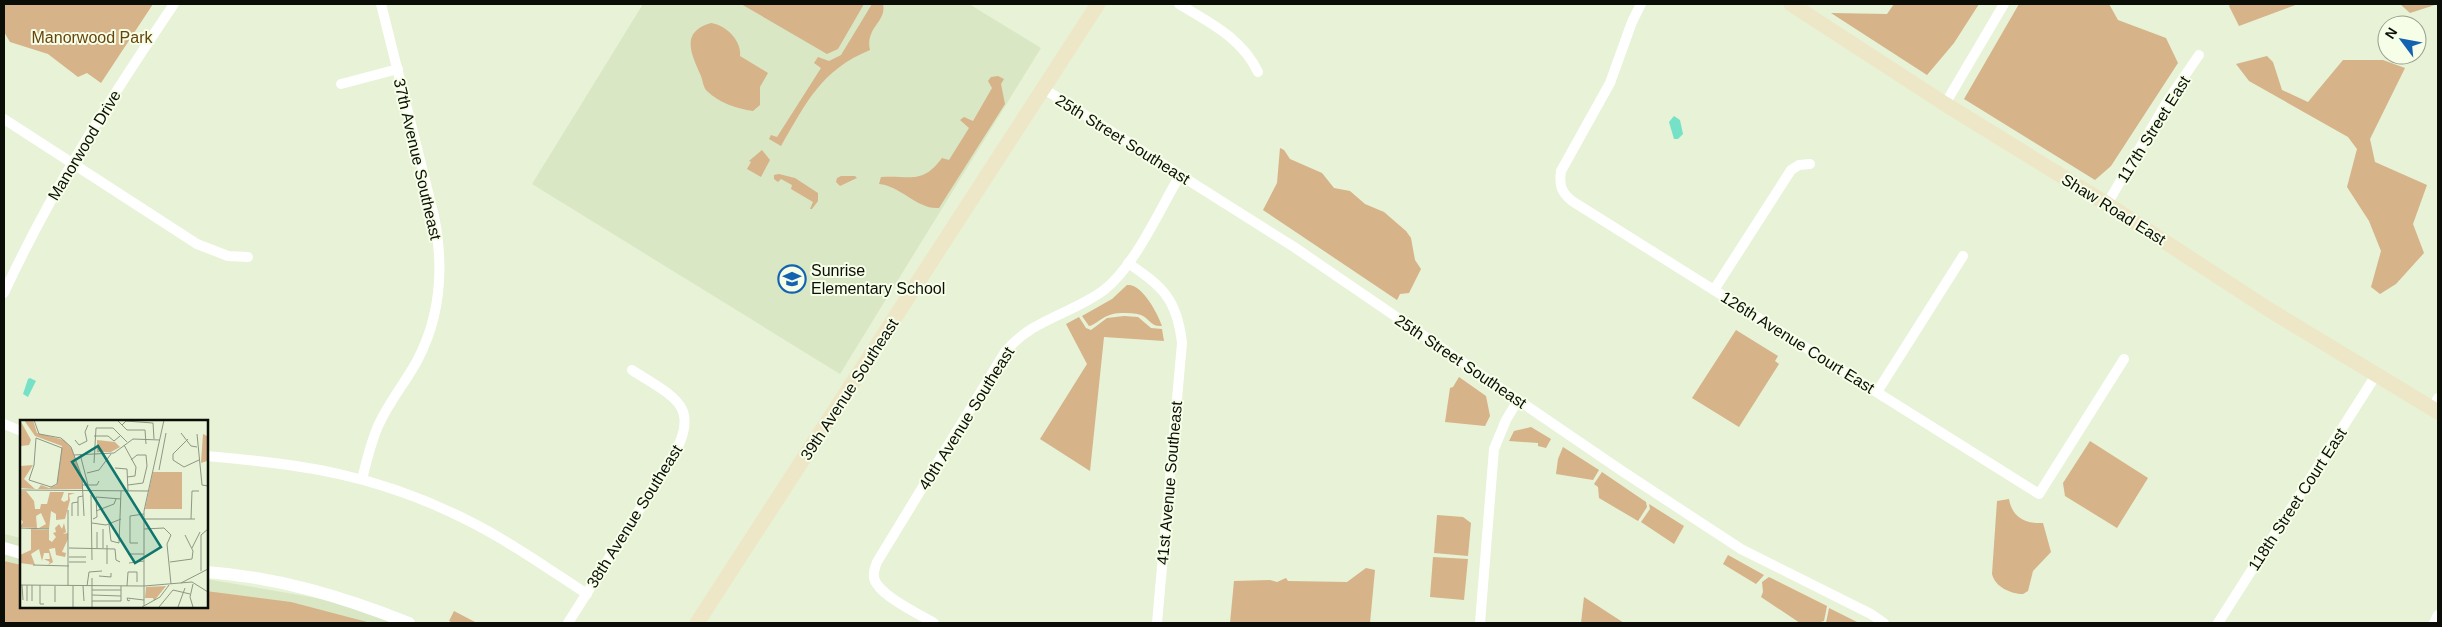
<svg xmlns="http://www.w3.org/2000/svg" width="2442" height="627" viewBox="0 0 2442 627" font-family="Helvetica,sans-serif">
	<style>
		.built { fill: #dae7c5 }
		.green { fill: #d6b388 }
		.water { fill: #75e2c7 }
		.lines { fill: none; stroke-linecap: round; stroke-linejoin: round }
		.minor { stroke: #fff; stroke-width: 10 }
		.tertiary { stroke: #fff; stroke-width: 12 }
		.secondary { stroke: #ede7c7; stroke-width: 15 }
		.labels { text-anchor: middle; stroke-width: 4; stroke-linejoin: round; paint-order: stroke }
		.park-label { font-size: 16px; fill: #68440d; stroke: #f6fee8 }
		.street-label { font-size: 16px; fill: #0b0e06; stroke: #f6fee8 }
		.poi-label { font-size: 16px; fill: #0b0e06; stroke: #f6fee8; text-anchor: start }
		.inset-road { fill: none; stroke: #8f9783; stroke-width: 1 }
		.view { fill: #0f766e; fill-opacity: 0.15; stroke: #0f766e; stroke-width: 2.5 }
		.inset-edge { fill: none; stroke: #0b0e06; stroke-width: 2.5 }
	</style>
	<rect width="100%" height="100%" fill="#e7f2d6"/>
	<!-- built -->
	<g class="built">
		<polygon points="643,4 969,4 1041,48 840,374 532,184"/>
		<polygon points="4,534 21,538 21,606 206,606 206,579 369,607 397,623 4,623"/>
	</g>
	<!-- green -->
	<g class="green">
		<polygon points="4,4 153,4 101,83 87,73 78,77 48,54 10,42 4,32"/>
		<polygon points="741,4 864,4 838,49 827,54"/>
		<path d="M872,4H883C887,22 865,27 870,50C821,70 806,103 781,146L769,139L771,135L777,137L821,68L814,63L818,57L829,61L841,55Z"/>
		<polygon points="1894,4 1979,4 1954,43 1927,75 1831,13 1887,14"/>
		<polygon points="2019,4 2109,4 2118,20 2166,38 2178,63 2111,166 2095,180 1964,99"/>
		<polygon points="2231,4 2298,4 2239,26 2229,6"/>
		<polygon points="2400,4 2438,4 2410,13"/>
		<path d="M711,23C726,25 742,41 740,56L768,73L760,87V105L753,111C737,109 718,102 707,91C703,87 703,81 701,76C692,55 679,32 711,23Z"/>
		<polygon points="2267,56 2273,62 2282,90 2308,102 2343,60 2383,60 2405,68 2370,139 2375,162 2427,185 2413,224 2424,253 2396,284 2380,294 2371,287 2381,251 2369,221 2347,187 2357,149 2348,137 2249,81 2236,64"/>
		<path d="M998,76L1004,79L1001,84L1005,104L939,208C918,210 901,186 879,184L881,177C911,175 922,185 942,158L949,160L969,128L960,120L964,117L973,121L992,88L988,81L991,77Z"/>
		<polygon points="1280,148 1284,150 1290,159 1322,173 1334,188 1350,191 1365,204 1384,212 1406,231 1411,238 1415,260 1421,269 1409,293 1400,294 1397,300 1263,210 1277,183"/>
		<polygon points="762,150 770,160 761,177 747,169 751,162 749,161"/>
		<polygon points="779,174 795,178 818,193 818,201 812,209 810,209 813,202 791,189 792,185 781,179 778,182 774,179 774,175"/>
		<polygon points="841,176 855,176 857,178 840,186 836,182 837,178"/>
		<path d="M1127,285C1142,283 1158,314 1162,326C1151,327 1150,319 1141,315C1135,313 1127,313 1121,313C1104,313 1095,326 1089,326L1082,316L1112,299Z"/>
		<polygon points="1124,316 1138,317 1151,328 1162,329 1164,341 1104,337 1090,471 1040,439 1087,364 1066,324 1079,317 1086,328 1091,330 1107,318"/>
		<polygon points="1736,330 1778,356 1775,361 1779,364 1739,427 1692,398"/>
		<polygon points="1459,377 1486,396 1490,416 1485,426 1445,422 1450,388 1453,387"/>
		<polygon points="1531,427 1551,439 1546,448 1538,446 1538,443 1509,441 1514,431"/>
		<polygon points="2090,441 2148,478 2117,528 2065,496 2063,483"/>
		<polygon points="1563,447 1599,470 1593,480 1556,474 1558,459"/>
		<polygon points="1602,472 1646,502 1647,507 1638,521 1599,498 1598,487 1594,484"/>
		<path d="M2009,499C2012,517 2025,524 2043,523L2051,552L2033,571L2028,591L2023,594C2011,594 1995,587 1992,574L1997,501Z"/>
		<polygon points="1649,504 1684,526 1674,544 1641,522 1650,509"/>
		<polygon points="1437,515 1463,517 1471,523 1468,556 1434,553"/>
		<polygon points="1728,555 1764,575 1756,584 1723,564"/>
		<polygon points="1433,557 1468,559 1464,600 1430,597"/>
		<polygon points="4,561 21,565 21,606 206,606 206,591 291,602 371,623 4,623"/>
		<polygon points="1366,568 1375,570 1370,623 1230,623 1234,581 1270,580 1277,582 1286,578 1288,581 1347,582"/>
		<polygon points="1769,577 1827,606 1824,621 1817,623 1800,623 1761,597 1763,592 1762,582"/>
		<polygon points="1584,597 1624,623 1581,623"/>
		<polygon points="1829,608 1859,623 1826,623"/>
		<polygon points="454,611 475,622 475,623 453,623 449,621"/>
	</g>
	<!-- water -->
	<g class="water">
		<polygon points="1674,116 1680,120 1683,134 1678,139 1674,139 1669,122"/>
		<polygon points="30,378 36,381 28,397 23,394 28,379"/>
	</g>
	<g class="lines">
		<!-- minor -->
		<g class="minor">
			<path d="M1179,4C1210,23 1242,38 1258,72"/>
			<path d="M1641,4L1632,22L1610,83L1561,171C1559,185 1561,192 1572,201L2039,494L2124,359"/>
			<polyline points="341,84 398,69"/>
			<polyline points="1044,89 1294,247 1622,471 1741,549 1871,614 1884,623"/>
			<polyline points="1945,104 2004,4"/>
			<polyline points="4,119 197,244 228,256 248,257"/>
			<polyline points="2107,204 2168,100 2199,55"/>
			<path d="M1128,263C1163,287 1177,299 1182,343L1157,623"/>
			<polyline points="1714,290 1791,170 1799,165 1810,164"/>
			<path d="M4,293C51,191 111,97 174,4"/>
			<polyline points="1877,392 1963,256"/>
			<polyline points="2432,408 2438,398"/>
			<polyline points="4,424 21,431"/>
			<path d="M206,456C303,464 378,475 467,520C509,541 547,568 587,594"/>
			<path d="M362,479C367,460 371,441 379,424C389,402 405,383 417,361C441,316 444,266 434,216L381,4"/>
			<path d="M568,623L672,458C703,405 673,397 632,370"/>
			<path d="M934,623C919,614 878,595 874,578C873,573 875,567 877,562L1005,352C1032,319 1072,314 1104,290C1135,266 1160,209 1180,175"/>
			<polyline points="1480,623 1494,449 1506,420 1518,400"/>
			<polyline points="2218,623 2376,375"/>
			<polyline points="2434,623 2438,615"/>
		</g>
		<!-- tertiary -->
		<g class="tertiary">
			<polyline points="4,548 21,553"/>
			<path d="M206,572C278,577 343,597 409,623"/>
		</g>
		<!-- secondary -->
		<g class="secondary">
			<polyline points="1791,4 1945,104 2107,204 2268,309 2438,412"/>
			<polyline points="697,623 1098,4"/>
		</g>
	</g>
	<!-- icons -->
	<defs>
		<g id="school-ring" transform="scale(1.4375)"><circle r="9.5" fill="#f6fee8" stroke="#1363b1" stroke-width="1.5"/><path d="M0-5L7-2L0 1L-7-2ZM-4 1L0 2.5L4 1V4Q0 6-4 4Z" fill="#1363b1"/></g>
	</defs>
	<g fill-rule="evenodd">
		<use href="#school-ring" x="792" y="279"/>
	</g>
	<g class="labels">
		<!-- park labels -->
		<g class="park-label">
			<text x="92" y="43">Manorwood Park</text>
		</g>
		<!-- street labels -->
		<g class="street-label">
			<text transform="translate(2153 129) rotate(-58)" y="6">117th Street East</text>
			<text transform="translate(1123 139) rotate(32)" y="6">25th Street Southeast</text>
			<text transform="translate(84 145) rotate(-59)" y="6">Manorwood Drive</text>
			<text transform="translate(418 159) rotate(77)" y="6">37th Avenue Southeast</text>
			<text transform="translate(2114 209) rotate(32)" y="6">Shaw Road East</text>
			<text transform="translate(1798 342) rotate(32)" y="6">126th Avenue Court East</text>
			<text transform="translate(1461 361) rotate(34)" y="6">25th Street Southeast</text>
			<text transform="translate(849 389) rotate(-57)" y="6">39th Avenue Southeast</text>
			<text transform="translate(966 418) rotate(-58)" y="6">40th Avenue Southeast</text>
			<text transform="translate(1169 483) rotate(-85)" y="6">41st Avenue Southeast</text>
			<text transform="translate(2297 499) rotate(-57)" y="6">118th Street Court East</text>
			<text transform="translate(634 516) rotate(-58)" y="6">38th Avenue Southeast</text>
		</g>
		<!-- poi labels -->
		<g class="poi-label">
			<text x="811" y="276">Sunrise<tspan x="811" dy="18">Elementary School</tspan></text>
		</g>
	</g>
	<!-- overview -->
	<g transform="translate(20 420)">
		<rect width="188" height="188" fill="#e7f2d6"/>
		<path d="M0,0L11,20L9,25L1,26V46L13,45L4,59L15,69L0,68ZM4,0H13L17,13L44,20L52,29L62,58V69H18L21,65L29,68L37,65L42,26L15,16ZM183,14L187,16V41L181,43ZM77,20L95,22L100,27L91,32H77ZM133,52H162V89H125ZM0,71H6L14,81L15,89H20L21,84H27L30,72H44L41,80L44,82L48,80V73H55L49,75L50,80L45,99L36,100V94L31,91L29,109L19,108L26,104L21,93L16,96L17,108L0,107L3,102L0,98ZM44,103L46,112L43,114L48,113V119L42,132L46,133L45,137L36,135L35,128L29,129L33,142L28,145L30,142L24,139H30L29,133H24L22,141L19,129L11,134L15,145L0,143V135L11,130V109L29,110V120L32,122L36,117L33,113L36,112L35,108L39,104L42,109ZM146,166L134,181L133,178H125L126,167Z" fill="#d6b388"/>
		<path class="inset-road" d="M14,0L19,14L41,18L51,27L62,57L64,96M97,0L107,10H125L126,24M133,3L134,19M102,5L106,1L133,3M161,13L171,26L177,27M177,14L182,65L188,66M74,16H88L94,21L100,16M16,18L42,28L37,64L31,67L9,60L14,45ZM168,19L153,34V40L164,47L179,40M55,20L59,25L67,21M67,21L65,12L68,5M104,25L116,47L115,56L107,57M60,34L68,65M54,35L94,33L113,19L140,20M74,43L76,8H93L107,22M95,48L107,49L108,71M139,50L146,13M67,53L79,50L91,34M63,65H77L79,61M108,65L123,63L127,46L126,35H117L111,40M0,70L128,71M71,75L72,140M48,90V166M76,91L94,84L96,79M52,96V83L58,82M58,96V77L63,76M73,99L77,97L76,77L101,79M124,99H175M171,99L172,71H179M72,103L86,105L101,99M89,104L91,121L99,123L101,71M0,108L29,109M83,109V128M124,109L144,108L151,115M77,112V128M165,115L173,131L172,139M118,123H110V96L124,94M49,128L95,129L96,140L100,142M172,128L180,112M108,134H124M49,137H66M49,142H66M150,142L172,139M109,143L124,141M87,144V125M13,145L49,146M181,151V115L188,109M79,156L91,157V153M161,163L188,149M151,164L147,124L151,115M0,165L124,166M2,165L3,180M7,165V181M12,165V181M20,165V184H24M63,166L64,181M67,166L69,152L82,151M107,166L108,152H117V162M124,166L172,162L188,172M72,170H101M72,175L101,176M110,180L108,181L107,178L124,180M72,181H101V166M35,182V166M124,186V91L144,0M53,187V166M72,187V158M122,187L140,177L149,165M139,187L153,170L170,174M158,187L165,168M173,187L170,177L173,164"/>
		<path class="view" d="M78,26L141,127L115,143L52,42Z"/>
		<rect width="188" height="188" class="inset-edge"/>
	</g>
	<!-- border -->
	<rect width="2442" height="627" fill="none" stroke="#0b0e06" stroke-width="10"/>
	<!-- north arrow -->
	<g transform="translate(2402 40) rotate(302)"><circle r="24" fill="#f6fee8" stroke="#989e8e"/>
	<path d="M0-4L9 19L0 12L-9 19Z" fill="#1363b1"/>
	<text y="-8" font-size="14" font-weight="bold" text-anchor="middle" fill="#0b0e06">N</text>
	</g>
</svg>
